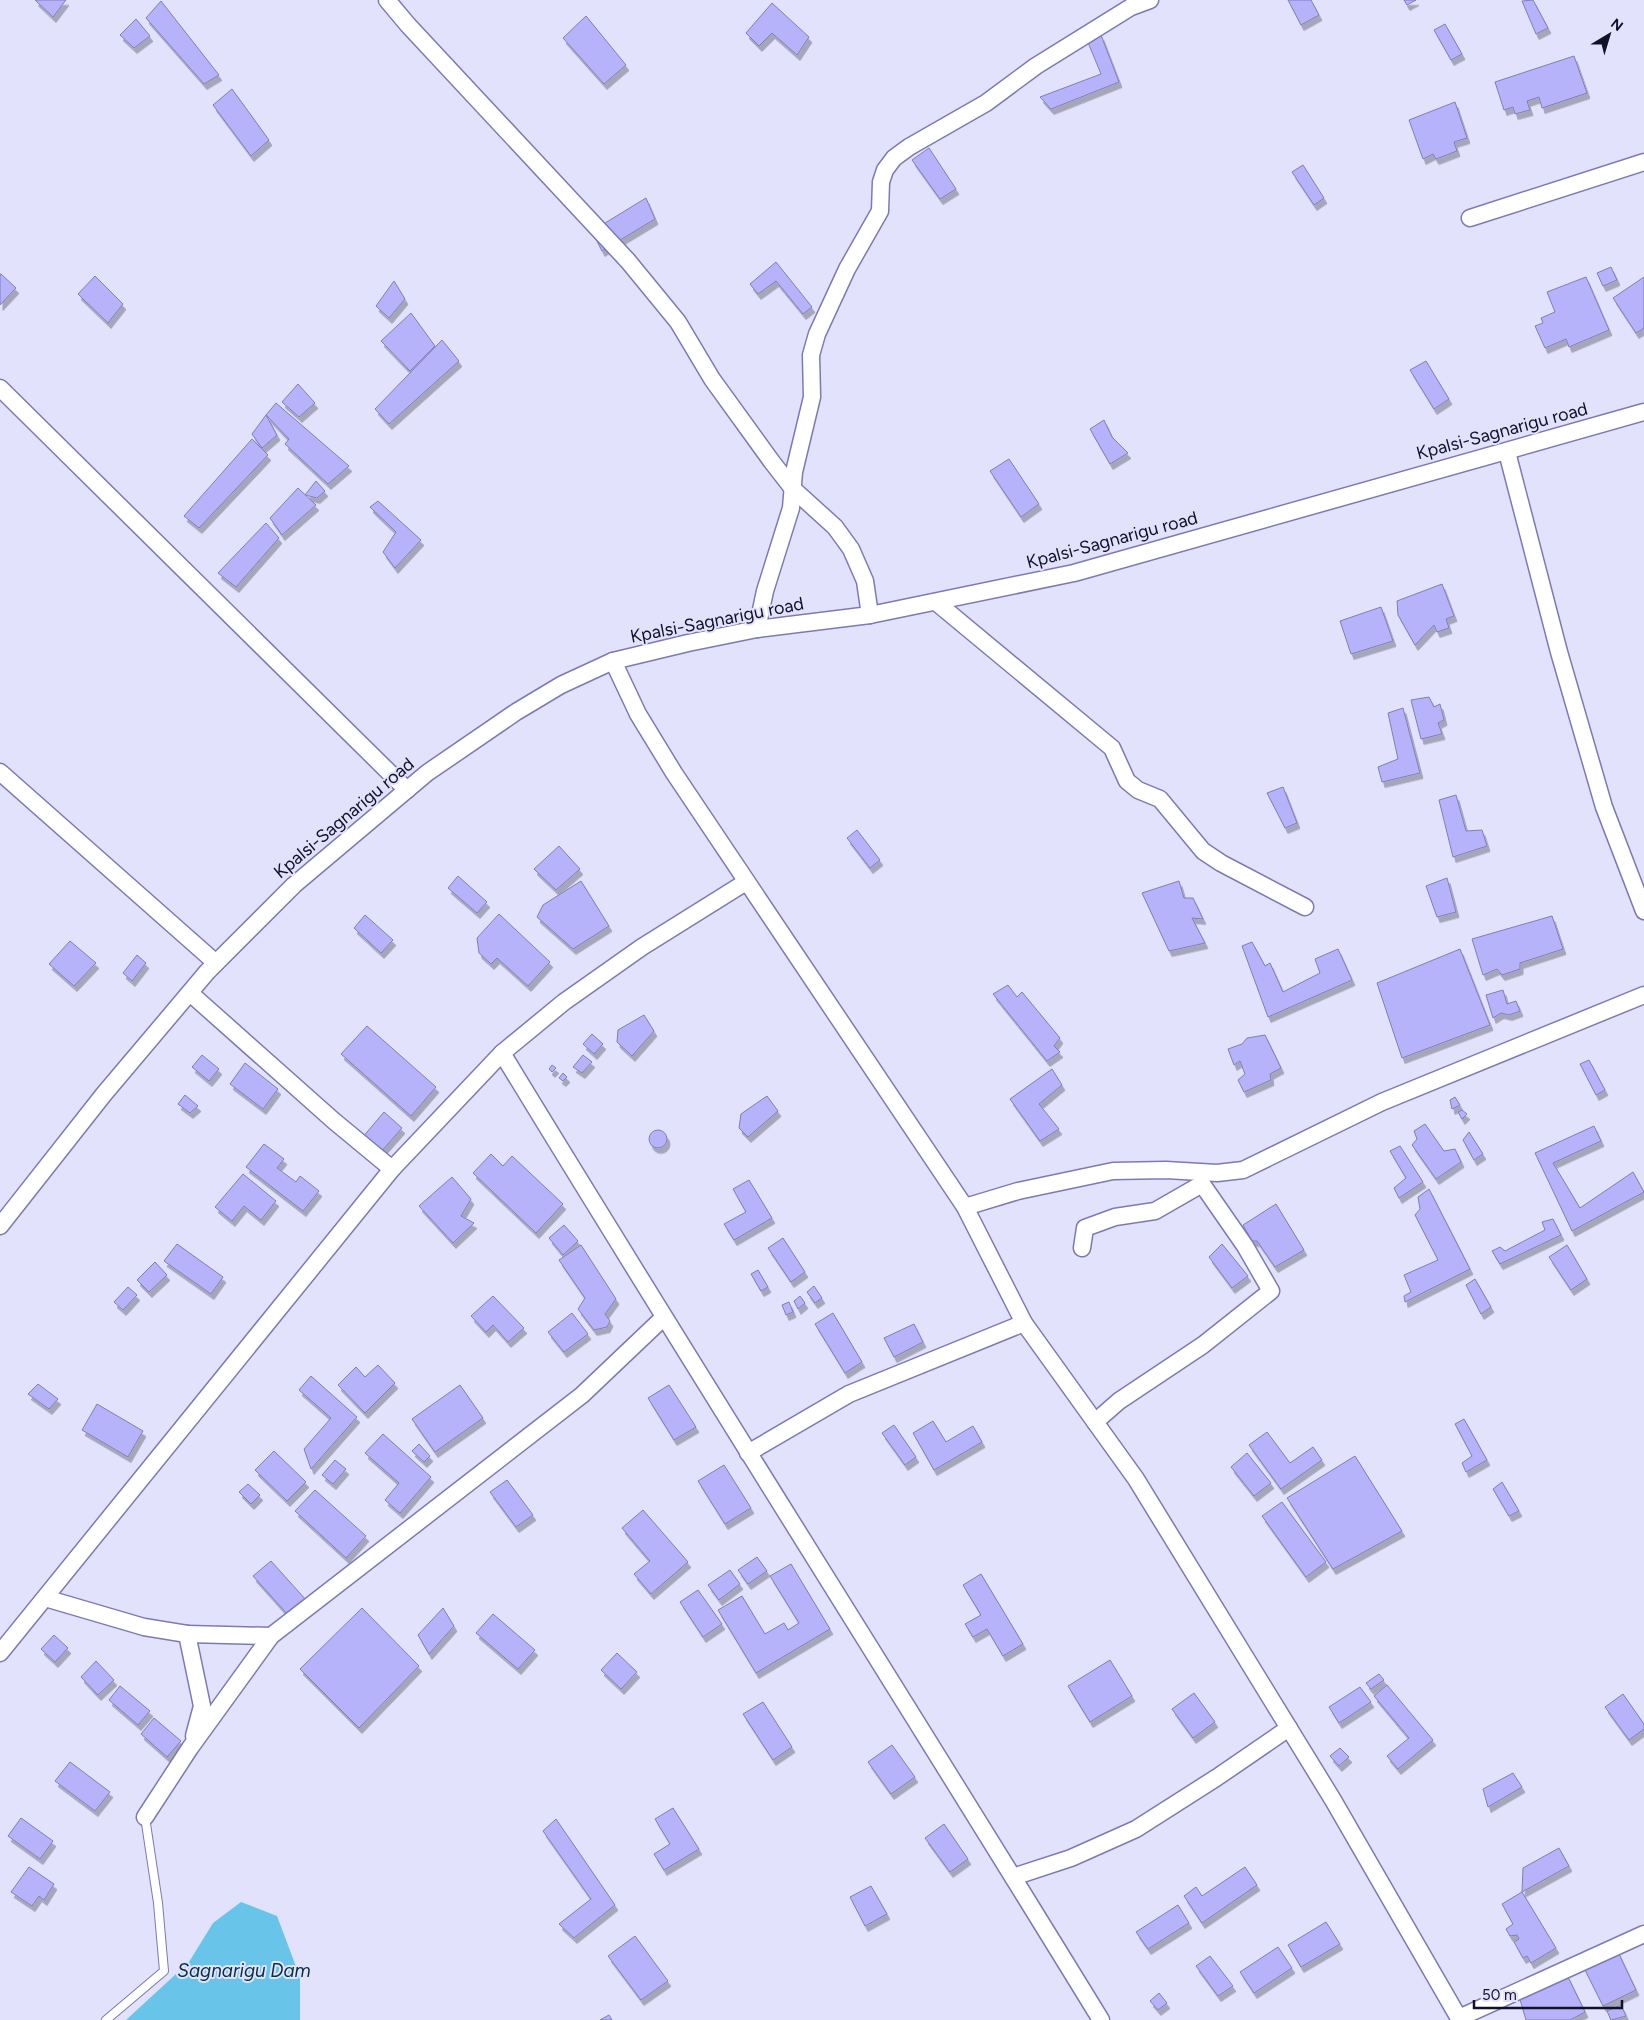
<svg xmlns="http://www.w3.org/2000/svg" width="1644" height="2020" viewBox="0 0 1644 2020" font-family="Figtree,sans-serif">
	<style>
		.water { fill: #69c4e9 }
		.building { fill: #b7b3fb; stroke: #807cba; filter: url(#shadow) }
		.lines { fill: none; stroke-linecap: round; stroke-linejoin: round }
		.lane-casing { stroke: #7d79b7; stroke-width: 10 }
		.street-casing { stroke: #7d79b7; stroke-width: 19 }
		.lane { stroke: #fff; stroke-width: 8 }
		.street { stroke: #fff; stroke-width: 16 }
		.labels { text-anchor: middle; stroke-width: 4; stroke-linejoin: round; paint-order: stroke }
		.street-label { font-size: 18px; fill: #131128; stroke: #e2e2fd }
		.water-label { font-size: 19px; font-style: italic; fill: #043140; stroke: #e2e2fd }
	</style>
	<defs>
		<filter id="shadow"><feDropShadow dx="3" dy="5.5" stdDeviation="0" flood-color="#0004"/></filter>
	</defs>
	<rect width="100%" height="100%" fill="#e2e2fd"/>
	<!-- water -->
	<polygon class="water" points="241,1902 277,1916 300,1977 300,2020 126,2020 189,1962 213,1923"/>
	<!-- building -->
	<g class="building">
		<polygon points="35,0 66,0 53,17"/>
		<polygon points="1288,0 1311,0 1319,15 1301,25"/>
		<polygon points="1404,0 1416,0 1407,5"/>
		<polygon points="1533,0 1548,28 1536,34 1522,1"/>
		<polygon points="161,1 219,75 204,84 146,18"/>
		<polygon points="772,3 809,37 797,55 772,33 759,46 746,33"/>
		<polygon points="586,16 626,65 604,84 563,38"/>
		<polygon points="136,19 150,36 134,48 120,35"/>
		<polygon points="1445,24 1462,54 1451,60 1434,30"/>
		<polygon points="1101,35 1119,82 1051,109 1040,97 1101,74 1087,40"/>
		<polygon points="1574,56 1587,93 1542,108 1539,97 1527,101 1530,110 1515,114 1513,107 1504,110 1495,82"/>
		<polygon points="232,89 269,140 251,156 213,105"/>
		<polygon points="1455,102 1467,138 1454,142 1457,151 1436,159 1433,154 1423,159 1409,120"/>
		<polygon points="929,148 956,189 940,199 912,160"/>
		<polygon points="1303,165 1324,198 1314,205 1292,172"/>
		<polygon points="646,198 655,219 602,251 592,231"/>
		<polygon points="776,262 812,307 803,314 776,281 758,294 750,284"/>
		<polygon points="1611,267 1617,280 1603,286 1597,273"/>
		<polygon points="1,274 16,288 0,305 0,274"/>
		<polygon points="95,276 123,304 108,323 78,294"/>
		<polygon points="1586,277 1609,330 1569,347 1566,339 1545,348 1535,326 1543,323 1541,318 1555,312 1547,292"/>
		<polygon points="1644,277 1644,328 1636,333 1613,298"/>
		<polygon points="394,281 405,299 389,318 376,306"/>
		<polygon points="411,313 435,346 410,371 381,341"/>
		<polygon points="442,340 459,361 389,424 375,409"/>
		<polygon points="1426,361 1449,399 1434,409 1410,370"/>
		<polygon points="298,384 315,403 299,417 282,402"/>
		<polygon points="276,403 349,466 328,484 285,444 289,439 266,415"/>
		<polygon points="266,415 277,435 262,448 252,434"/>
		<polygon points="1104,420 1112,437 1128,453 1110,464 1090,429"/>
		<polygon points="252,439 268,455 199,528 184,516"/>
		<polygon points="1009,459 1039,504 1021,517 990,471"/>
		<polygon points="316,481 325,491 317,498 305,495"/>
		<polygon points="298,488 316,505 282,535 270,518"/>
		<polygon points="378,501 421,540 395,568 383,552 396,532 370,507"/>
		<polygon points="266,523 279,538 236,587 218,573"/>
		<polygon points="1442,584 1454,616 1446,619 1449,628 1437,632 1434,625 1415,645 1398,615 1397,601"/>
		<polygon points="1381,607 1393,641 1351,654 1340,621"/>
		<polygon points="1429,697 1434,707 1440,704 1444,720 1438,723 1442,734 1421,739 1411,700"/>
		<polygon points="1403,708 1420,773 1382,782 1378,767 1398,759 1388,713"/>
		<polygon points="1283,787 1297,823 1285,828 1267,793"/>
		<polygon points="1456,795 1466,831 1482,830 1487,846 1453,857 1439,800"/>
		<polygon points="857,830 880,860 870,868 847,838"/>
		<polygon points="559,846 580,869 556,890 534,869"/>
		<polygon points="458,876 487,902 477,913 448,888"/>
		<polygon points="1447,878 1456,912 1437,917 1426,886"/>
		<polygon points="581,881 609,926 573,949 537,917 543,905"/>
		<polygon points="1179,881 1184,898 1193,898 1203,919 1192,918 1205,943 1169,951 1142,893"/>
		<polygon points="499,914 550,962 528,986 497,958 491,964 479,953 477,938"/>
		<polygon points="365,915 393,940 381,953 354,928"/>
		<polygon points="1552,916 1563,949 1520,963 1520,969 1502,975 1497,969 1483,975 1472,939"/>
		<polygon points="70,941 96,963 74,986 49,964"/>
		<polygon points="1252,942 1265,966 1270,963 1283,992 1320,973 1315,959 1338,949 1352,980 1268,1017 1242,946"/>
		<polygon points="1460,949 1490,1025 1402,1058 1377,983"/>
		<polygon points="137,955 146,963 132,981 123,973"/>
		<polygon points="1008,985 1017,997 1022,992 1060,1038 1054,1046 1060,1052 1047,1061 993,994"/>
		<polygon points="1503,990 1507,1004 1516,1001 1520,1011 1509,1015 1501,1013 1493,1018 1486,995"/>
		<polygon points="644,1015 654,1031 632,1056 617,1042 618,1030"/>
		<polygon points="367,1026 436,1087 411,1116 341,1054"/>
		<polygon points="592,1034 603,1044 594,1054 583,1044"/>
		<polygon points="1265,1035 1281,1068 1270,1074 1271,1080 1244,1092 1238,1080 1245,1074 1240,1061 1234,1065 1228,1049 1242,1044 1247,1038"/>
		<polygon points="202,1055 219,1069 209,1081 192,1067"/>
		<polygon points="583,1055 592,1062 582,1073 573,1067"/>
		<polygon points="1589,1060 1605,1090 1596,1095 1580,1064"/>
		<polygon points="245,1063 278,1089 263,1109 230,1084"/>
		<polygon points="552,1065 556,1068 552,1072 549,1069"/>
		<polygon points="1052,1069 1062,1085 1039,1104 1059,1129 1040,1141 1010,1099"/>
		<polygon points="563,1073 567,1077 563,1081 559,1078"/>
		<polygon points="185,1095 198,1106 190,1113 178,1104"/>
		<polygon points="767,1096 778,1111 748,1137 739,1128 741,1114"/>
		<polygon points="1455,1097 1460,1105 1452,1109 1450,1100"/>
		<polygon points="1462,1110 1467,1114 1462,1119 1458,1112"/>
		<polygon points="384,1112 402,1128 380,1153 362,1138"/>
		<polygon points="1425,1124 1444,1151 1455,1149 1461,1162 1436,1179 1412,1145 1417,1139 1414,1131"/>
		<polygon points="1594,1126 1601,1141 1553,1163 1580,1208 1633,1172 1644,1192 1572,1231 1535,1153"/>
		<circle cx="658" cy="1139" r="9"/>
		<polygon points="1469,1132 1483,1154 1474,1160 1463,1140"/>
		<polygon points="264,1144 284,1159 277,1168 296,1182 300,1176 319,1191 303,1211 246,1167"/>
		<polygon points="1400,1146 1423,1182 1399,1198 1394,1188 1406,1178 1390,1151"/>
		<polygon points="491,1154 503,1166 512,1156 563,1204 536,1233 473,1173"/>
		<polygon points="243,1174 276,1201 261,1220 244,1206 232,1221 215,1207"/>
		<polygon points="452,1177 471,1199 461,1216 474,1223 453,1243 419,1206"/>
		<polygon points="749,1180 772,1218 734,1240 724,1224 746,1212 733,1189"/>
		<polygon points="1429,1189 1470,1269 1405,1302 1404,1296 1411,1292 1404,1275 1438,1260 1415,1215 1420,1209 1418,1197"/>
		<polygon points="1276,1204 1304,1250 1275,1267 1257,1241 1252,1241 1243,1225"/>
		<polygon points="1553,1219 1561,1235 1500,1264 1492,1251 1500,1247 1505,1251 1545,1230 1542,1222"/>
		<polygon points="564,1225 578,1241 563,1255 549,1238"/>
		<polygon points="783,1238 805,1272 791,1282 768,1248"/>
		<polygon points="177,1244 223,1277 211,1294 164,1261"/>
		<polygon points="1222,1244 1248,1276 1232,1288 1209,1257"/>
		<polygon points="581,1245 616,1299 605,1314 610,1321 607,1327 594,1330 578,1309 585,1298 559,1260"/>
		<polygon points="1567,1245 1587,1279 1571,1290 1549,1257"/>
		<polygon points="155,1262 167,1275 149,1292 137,1280"/>
		<polygon points="758,1270 768,1287 761,1291 751,1274"/>
		<polygon points="1475,1279 1491,1307 1481,1314 1466,1285"/>
		<polygon points="814,1286 822,1298 815,1303 807,1292"/>
		<polygon points="128,1287 137,1295 123,1310 114,1302"/>
		<polygon points="493,1296 524,1328 508,1342 493,1325 486,1332 471,1316"/>
		<polygon points="800,1296 805,1303 798,1309 794,1301"/>
		<polygon points="789,1302 793,1312 786,1315 782,1305"/>
		<polygon points="572,1313 588,1334 564,1352 548,1332"/>
		<polygon points="833,1313 862,1362 845,1373 815,1324"/>
		<polygon points="914,1324 923,1342 894,1357 884,1338"/>
		<polygon points="378,1365 395,1383 365,1413 338,1385 356,1367 365,1377"/>
		<polygon points="311,1376 357,1417 311,1469 304,1449 331,1418 299,1390"/>
		<polygon points="38,1384 58,1399 49,1409 28,1394"/>
		<polygon points="460,1385 483,1418 435,1452 412,1419"/>
		<polygon points="669,1385 696,1427 674,1440 648,1398"/>
		<polygon points="97,1404 143,1431 128,1457 82,1430"/>
		<polygon points="1464,1419 1487,1460 1466,1472 1462,1463 1472,1456 1455,1424"/>
		<polygon points="933,1421 946,1442 973,1426 982,1442 934,1470 913,1433"/>
		<polygon points="894,1425 916,1457 905,1465 882,1433"/>
		<polygon points="1267,1432 1290,1463 1313,1447 1322,1460 1281,1489 1249,1445"/>
		<polygon points="383,1434 431,1477 400,1513 385,1500 399,1483 365,1453"/>
		<polygon points="419,1444 430,1456 424,1462 412,1451"/>
		<polygon points="274,1451 306,1482 287,1501 255,1470"/>
		<polygon points="1247,1453 1271,1483 1254,1496 1231,1467"/>
		<polygon points="1355,1456 1402,1531 1333,1569 1287,1498"/>
		<polygon points="335,1460 346,1469 333,1484 322,1475"/>
		<polygon points="724,1465 751,1508 725,1524 698,1481"/>
		<polygon points="507,1480 533,1515 516,1527 490,1492"/>
		<polygon points="1502,1482 1519,1511 1509,1516 1493,1489"/>
		<polygon points="248,1484 260,1495 251,1504 239,1492"/>
		<polygon points="315,1490 366,1536 346,1558 295,1511"/>
		<polygon points="1282,1502 1326,1562 1306,1577 1262,1516"/>
		<polygon points="643,1510 688,1562 651,1594 634,1574 650,1561 622,1528"/>
		<polygon points="757,1557 767,1571 748,1584 738,1570"/>
		<polygon points="271,1561 307,1601 289,1616 253,1576"/>
		<polygon points="791,1564 830,1629 756,1673 718,1610 742,1596 765,1634 784,1623 788,1630 799,1623 770,1576"/>
		<polygon points="730,1570 740,1584 719,1600 708,1585"/>
		<polygon points="981,1574 1023,1644 1003,1656 987,1629 973,1637 965,1624 981,1615 963,1585"/>
		<polygon points="698,1590 722,1624 703,1637 680,1602"/>
		<polygon points="362,1608 419,1666 359,1728 300,1669"/>
		<polygon points="443,1608 454,1626 429,1654 418,1635"/>
		<polygon points="493,1614 535,1650 518,1669 476,1633"/>
		<polygon points="54,1635 68,1648 55,1662 41,1649"/>
		<polygon points="617,1653 637,1672 621,1689 601,1670"/>
		<polygon points="1110,1660 1132,1696 1090,1722 1068,1686"/>
		<polygon points="96,1661 114,1680 98,1695 81,1677"/>
		<polygon points="1379,1674 1384,1680 1371,1689 1366,1683"/>
		<polygon points="1387,1685 1433,1740 1398,1769 1387,1756 1409,1738 1374,1696"/>
		<polygon points="120,1686 150,1711 138,1725 109,1700"/>
		<polygon points="1360,1687 1371,1702 1339,1723 1329,1707"/>
		<polygon points="1194,1693 1215,1722 1193,1738 1172,1709"/>
		<polygon points="1623,1694 1644,1724 1644,1729 1629,1740 1605,1707"/>
		<polygon points="763,1702 792,1747 773,1760 743,1714"/>
		<polygon points="154,1718 181,1741 167,1757 141,1734"/>
		<polygon points="892,1745 915,1777 891,1794 868,1762"/>
		<polygon points="1340,1748 1349,1757 1339,1766 1330,1756"/>
		<polygon points="70,1762 110,1792 95,1811 55,1781"/>
		<polygon points="1513,1773 1522,1787 1488,1807 1483,1789"/>
		<polygon points="673,1808 699,1849 664,1870 654,1854 670,1844 655,1819"/>
		<polygon points="21,1818 53,1841 40,1859 8,1836"/>
		<polygon points="556,1819 615,1905 574,1938 559,1924 591,1899 543,1831"/>
		<polygon points="944,1824 968,1859 950,1872 925,1838"/>
		<polygon points="1559,1848 1569,1866 1522,1892 1523,1868"/>
		<polygon points="29,1867 54,1884 44,1900 39,1896 32,1906 11,1892"/>
		<polygon points="1245,1867 1257,1885 1202,1923 1184,1896 1196,1887 1202,1896"/>
		<polygon points="871,1886 887,1914 865,1926 850,1897"/>
		<polygon points="1522,1892 1556,1948 1531,1963 1527,1956 1523,1958 1514,1942 1519,1939 1517,1935 1510,1936 1506,1929 1513,1924 1502,1904"/>
		<polygon points="1178,1905 1189,1923 1148,1949 1136,1932"/>
		<polygon points="1326,1922 1340,1944 1301,1967 1288,1945"/>
		<polygon points="635,1936 668,1981 641,2000 608,1956"/>
		<polygon points="1278,1947 1292,1968 1254,1993 1240,1972"/>
		<polygon points="1617,1950 1636,1990 1603,2006 1583,1966"/>
		<polygon points="1210,1956 1233,1986 1218,1996 1196,1966"/>
		<polygon points="1567,1975 1585,2012 1570,2020 1526,2020 1519,1996"/>
		<polygon points="1159,1993 1167,2003 1158,2010 1150,2001"/>
		<polygon points="1621,2005 1626,2016 1611,2020 1607,2011"/>
		<polygon points="609,2015 612,2020 600,2020"/>
	</g>
	<g class="lines">
		<!-- lane casing -->
		<g class="lane-casing">
			<polyline id="lane" points="106,2020 164,1971 158,1903 145,1817"/>
		</g>
		<!-- street casing -->
		<g class="street-casing">
			<g id="street">
				<polyline points="387,0 408,25 628,261 678,322 712,379 772,462 793,489 835,527 851,549 865,581 870,615"/>
				<polyline points="1470,218 1644,162"/>
				<polyline points="0,388 407,790"/>
				<polyline points="1507,452 1559,652 1604,807 1644,911"/>
				<polyline points="936,602 1112,748 1127,781 1138,790 1160,799 1203,851 1221,863 1305,907"/>
				<polyline points="757,629 765,591 791,508 794,472 812,397 811,355 817,334 847,269 880,211 881,182 885,170 894,158 909,147 986,103 1036,66 1131,7 1150,0"/>
				<polyline points="613,661 638,714 674,773 965,1207 1024,1323 1136,1479 1333,1800 1460,2020"/>
				<polyline points="0,772 216,963"/>
				<polyline points="190,993 334,1121 392,1169"/>
				<path d="M502,1053C699,1377 903,1697 1101,2020"/>
				<polyline points="965,1207 1018,1191 1113,1171 1166,1170 1217,1173 1243,1170 1382,1102 1644,995"/>
				<polyline points="0,1226 104,1094 207,972 294,885 427,773 516,712 561,685 613,661 688,643 757,629 870,615 1074,573 1644,412"/>
				<polyline points="1082,1248 1085,1228 1115,1217 1155,1211 1202,1184 1245,1246 1271,1291 1203,1345 1119,1401 1095,1422"/>
				<polyline points="748,1453 849,1394 1024,1323"/>
				<polyline points="45,1598 144,1627 187,1634 202,1706 194,1736"/>
				<polyline points="187,1634 271,1636"/>
				<polyline points="0,1653 392,1169 502,1053 564,1002 642,947 746,882"/>
				<polyline points="145,1817 190,1748 271,1636 582,1395 663,1318"/>
				<polyline points="1013,1877 1071,1858 1136,1829 1216,1778 1289,1728"/>
				<polyline points="1459,2018 1644,1934"/>
			</g>
		</g>
		<!-- lane -->
		<use href="#lane" class="lane"/>
		<!-- street -->
		<use href="#street" class="street"/>
	</g>
	<g class="labels">
		<!-- street labels -->
		<g class="street-label">
			<text transform="translate(1502 431) rotate(-15)" y="6">Kpalsi-Sagnarigu road</text>
			<text transform="translate(1112 540) rotate(-15)" y="6">Kpalsi-Sagnarigu road</text>
			<text transform="translate(717 620) rotate(-11)" y="6">Kpalsi-Sagnarigu road</text>
			<text transform="translate(344 818) rotate(-40)" y="6">Kpalsi-Sagnarigu road</text>
		</g>
		<!-- water labels -->
		<g class="water-label">
			<text x="244" y="1977">Sagnarigu Dam</text>
		</g>
	</g>
	<!-- north arrow -->
	<g transform="translate(1609 35) rotate(38)" stroke="#e2e2fd" stroke-width="4" paint-order="stroke">
	<path d="M0-4L9 19L0 12L-9 19Z" fill="#131128"/>
	<text y="-8" font-size="14" font-weight="bold" text-anchor="middle" fill="#131128">N</text>
	</g>
	<!-- scale -->
	<path d="M1474 2000v8h148v-8" fill="none" stroke="#131128" stroke-width="2.5"/>
	<text x="1482" y="2000" font-size="15" fill="#131128" stroke="#e2e2fd" stroke-width="4" paint-order="stroke">50 m</text>
</svg>
